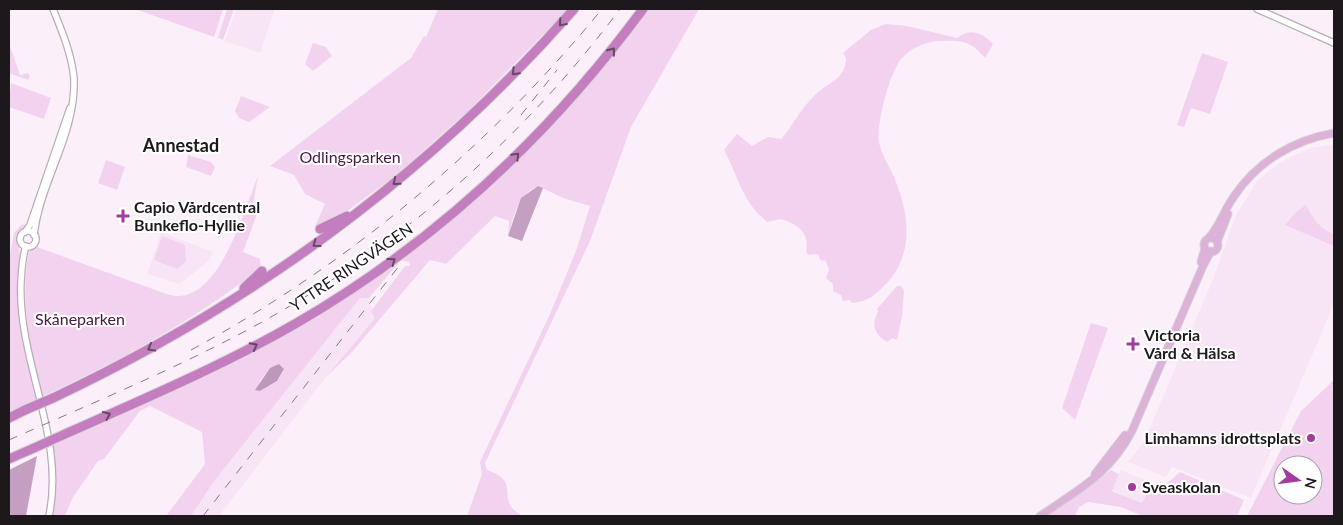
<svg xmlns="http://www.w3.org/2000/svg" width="1343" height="525" viewBox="0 0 1343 525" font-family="Lato,sans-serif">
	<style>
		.built { fill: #f7e5f5 }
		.green { fill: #f3d2f0; fill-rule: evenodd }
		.forest { fill: #c49fc1 }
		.water { fill: #bd98ba }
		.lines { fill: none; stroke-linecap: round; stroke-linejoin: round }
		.minor-casing { stroke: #b7adb6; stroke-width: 8 }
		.major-casing { stroke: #d6d5d6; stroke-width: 9 }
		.highway-casing { stroke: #d6d5d6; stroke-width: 11 }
		.minor { stroke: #fff; stroke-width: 5.5 }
		.major { stroke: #dcb2d9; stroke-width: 7 }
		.highway { stroke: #c47ec0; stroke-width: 9 }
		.rail { stroke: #847c83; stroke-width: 1; stroke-dasharray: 9 9; stroke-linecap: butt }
		.highway-bridge-casing { stroke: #d6d5d6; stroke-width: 11; stroke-linecap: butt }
		.highway-bridge { stroke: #c47ec0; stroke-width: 9 }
		.oneway { stroke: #684666 }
		.poi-dot { fill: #a23b9f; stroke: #fff; stroke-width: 2 }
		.labels { text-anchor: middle; stroke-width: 4; stroke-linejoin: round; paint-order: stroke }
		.park-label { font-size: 16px; fill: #441642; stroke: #fff }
		.poi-label { font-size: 16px; font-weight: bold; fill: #1c181c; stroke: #fff; text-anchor: start }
		.street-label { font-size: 16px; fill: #1c181c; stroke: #fff }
		.neighbourhood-label { font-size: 18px; font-weight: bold; fill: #1c181c; stroke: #fff }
	</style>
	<rect width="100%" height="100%" fill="#fbf0fa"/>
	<!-- built -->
	<g class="built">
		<polygon points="236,9 275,9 260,53 225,41"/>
		<polygon points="1334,144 1334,304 1251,498 1172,467 1165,477 1128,462 1144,442 1213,279 1236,215 1257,181 1272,168 1290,157 1311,148"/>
		<polygon points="161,232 213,252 208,261 180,284 147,274"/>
		<polygon points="360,298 369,298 375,318 326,377 219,516 191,516 215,480"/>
		<polygon points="1121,470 1152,483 1142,503 1112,490"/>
	</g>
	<!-- green -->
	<g class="green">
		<polygon points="135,9 223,9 214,37"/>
		<polygon points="227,9 234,9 223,40 218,38"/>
		<polygon points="438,9 568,9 469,110 396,175 343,214 315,226 325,204 305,194 294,175 270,166 411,58 424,36 426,37"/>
		<path d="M648,9H699L631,127L590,241L485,463L487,470C518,481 501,493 512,508C515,511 519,514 522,516H467L482,474L480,462L550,314L576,251L590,206L563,198L538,186C517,195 514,217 508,236L509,221L495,216L446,264L430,260L352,352L326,377L375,318L371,311L405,266H410L409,262L401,260C495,190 580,105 648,9Z"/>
		<path d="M886,24L907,26L957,38C970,27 983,33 993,44L985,58C970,40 961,40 938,41C925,42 911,48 902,58C890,71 876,124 879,142C881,153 889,166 894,177C909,213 915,252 887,283C876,294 868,302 852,303L850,300L843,301L841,295L833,291V284L826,278L829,270L826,261L820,260L818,254L808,255L806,251C809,232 799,225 781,219L767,222C741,200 739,178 724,150L737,134L752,146L768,137L781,139C793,125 802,107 815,95C827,83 846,79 846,58L843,53L871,30Z"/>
		<polygon points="9,43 20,75 28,73 30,76 28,80 9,73"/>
		<polygon points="313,43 326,47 332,56 313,71 305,64"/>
		<polygon points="1202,53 1228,62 1210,114 1191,108 1184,127 1177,125"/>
		<polygon points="11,83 51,98 44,119 9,107"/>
		<polygon points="241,96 270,107 249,122 239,118 235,111"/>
		<polygon points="188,155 211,162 215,167 211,176 186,167"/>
		<polygon points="106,160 125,167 117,190 98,183"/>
		<path d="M258,176L253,205L259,209L243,252L260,259L261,268C194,320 119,362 41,397C31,348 19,302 29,252L37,247L161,292C165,293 171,296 176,296C221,298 244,209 258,176Z"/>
		<path d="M1306,205C1313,219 1320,229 1334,234V246L1285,225L1296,212Z"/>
		<polygon points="22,224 28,226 18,237 20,257 18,289 19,320 37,399 9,414 9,260 14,233"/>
		<polygon points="162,236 185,245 186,261 177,269 154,260"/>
		<path d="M399,262L369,298H360L215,480L191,516H166L205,464L202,432L150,406L140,411L104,459L98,461L73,497L65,516H51L54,467L52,445L241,358L310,320ZM282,366L284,370L277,381L260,391L259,382L270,368Z"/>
		<path d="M897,286H901L904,291L902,316L897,340L892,338L888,342C874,335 871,324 878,312L877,309Z"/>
		<polygon points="1091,323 1108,328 1075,420 1062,408"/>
		<path d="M1334,380V516H1247L1301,411ZM1283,465H1313V495H1283Z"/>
		<polygon points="1111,470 1119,474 1112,491 1142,503 1152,483 1163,487 1180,472 1244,500 1237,516 1143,516 1121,507 1088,502 1079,507 1075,516 1045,516"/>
	</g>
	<!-- forest -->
	<g class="forest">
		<polygon points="538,186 543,188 522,241 508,236 521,198"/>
		<polygon points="37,456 26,516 9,516 9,470"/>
	</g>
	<!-- water -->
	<polygon class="water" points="279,364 284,369 277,381 260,391 255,390 270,368"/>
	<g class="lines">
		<!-- minor casing -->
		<g class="minor-casing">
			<g id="minor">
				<polyline points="1257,9 1334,43"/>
				<circle cx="28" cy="239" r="8"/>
				<polyline points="25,232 30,225 70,108"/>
				<path d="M34,235C40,181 76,135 74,79C72,55 62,31 53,9"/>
				<path d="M26,246C22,258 22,269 21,281C17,361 66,437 49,516"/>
			</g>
		</g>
		<!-- major casing -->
		<g class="major-casing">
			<g id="major">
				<path d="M1209,238C1220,225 1225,208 1235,195C1258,161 1294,140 1334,133"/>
				<circle cx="1211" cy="245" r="7"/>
				<polyline points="1217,242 1228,214"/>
				<polyline points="1201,262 1205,248"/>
				<polyline points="1095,474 1125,435"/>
				<path d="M1040,516C1078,490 1110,474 1132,431L1203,266L1211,251"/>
			</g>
		</g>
		<!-- highway casing -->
		<g class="highway-casing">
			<g id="highway">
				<polyline points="320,229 347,216"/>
				<polyline points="244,288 262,271"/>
				<path d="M53,398C252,304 429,174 574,9"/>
				<polyline points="9,418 25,410"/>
				<path d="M63,435C141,400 220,367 295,324C432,245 549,136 643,9"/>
				<polyline points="9,459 34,448"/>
			</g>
		</g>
		<!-- minor -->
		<use href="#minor" class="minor"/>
		<!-- major -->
		<use href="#major" class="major"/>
		<!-- highway -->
		<use href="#highway" class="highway"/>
		<!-- rail -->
		<g class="rail">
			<polyline points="521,115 557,70"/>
			<path d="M191,350C348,265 489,147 602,9"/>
			<path d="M9,440C90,404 173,370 251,328C396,250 521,141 620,9"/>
			<polyline points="203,516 403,261"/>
		</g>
		<!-- highway-bridge casing -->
		<g class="highway-bridge-casing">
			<g id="highway-bridge">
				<polyline points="25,410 53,398"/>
				<polyline points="34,448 63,435"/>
			</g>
		</g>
		<!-- highway-bridge -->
		<use href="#highway-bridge" class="highway-bridge"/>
	</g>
	<!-- one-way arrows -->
	<defs><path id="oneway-chevron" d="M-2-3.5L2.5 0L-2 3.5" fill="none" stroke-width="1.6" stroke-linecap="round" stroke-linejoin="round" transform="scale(1.25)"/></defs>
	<g class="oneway">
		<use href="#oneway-chevron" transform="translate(562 23) rotate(131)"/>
		<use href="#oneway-chevron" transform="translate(612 51) rotate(-52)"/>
		<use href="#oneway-chevron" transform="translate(515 72) rotate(135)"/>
		<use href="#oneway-chevron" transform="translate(516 156) rotate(-45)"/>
		<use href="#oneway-chevron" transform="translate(396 182) rotate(141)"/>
		<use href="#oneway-chevron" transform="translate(316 244) rotate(144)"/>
		<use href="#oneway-chevron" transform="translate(392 261) rotate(-36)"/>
		<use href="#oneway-chevron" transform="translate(254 346) rotate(-28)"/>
		<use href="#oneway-chevron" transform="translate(151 348) rotate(151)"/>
		<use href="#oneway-chevron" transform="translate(107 415) rotate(-24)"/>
	</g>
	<!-- markers -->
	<g class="poi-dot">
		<path d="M120.5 208.5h5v5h5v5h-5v5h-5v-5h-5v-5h5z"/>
		<path d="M1130.5 336.5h5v5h5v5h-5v5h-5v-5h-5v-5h5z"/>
		<circle cx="1311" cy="438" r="5"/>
		<circle cx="1132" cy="487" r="5"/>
	</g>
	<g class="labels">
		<!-- park labels -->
		<g class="park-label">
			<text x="350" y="163">Odlingsparken</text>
			<text x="80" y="325">Skåneparken</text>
		</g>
		<!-- poi labels -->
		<g class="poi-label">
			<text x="134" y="213">Capio Vårdcentral<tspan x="134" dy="18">Bunkeflo-Hyllie</tspan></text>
			<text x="1144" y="341">Victoria<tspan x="1144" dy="18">Vård &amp; Hälsa</tspan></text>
			<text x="1301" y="444" text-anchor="end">Limhamns idrottsplats</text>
			<text x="1142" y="493">Sveaskolan</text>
		</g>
		<!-- street labels -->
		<g class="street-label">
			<text transform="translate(351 267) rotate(-34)" y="6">YTTRE RINGVÄGEN</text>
		</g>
		<!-- neighbourhood labels -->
		<g class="neighbourhood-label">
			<text x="181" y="152">Annestad</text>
		</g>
	</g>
	<!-- border -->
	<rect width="1343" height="525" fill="none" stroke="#1c181c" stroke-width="20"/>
	<!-- north arrow -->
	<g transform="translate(1298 480) rotate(104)"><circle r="24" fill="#ffffff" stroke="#a4a3a4"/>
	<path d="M0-4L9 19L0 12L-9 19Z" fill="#a23b9f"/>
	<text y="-8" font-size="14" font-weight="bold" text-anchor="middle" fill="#1c181c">N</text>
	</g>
</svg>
